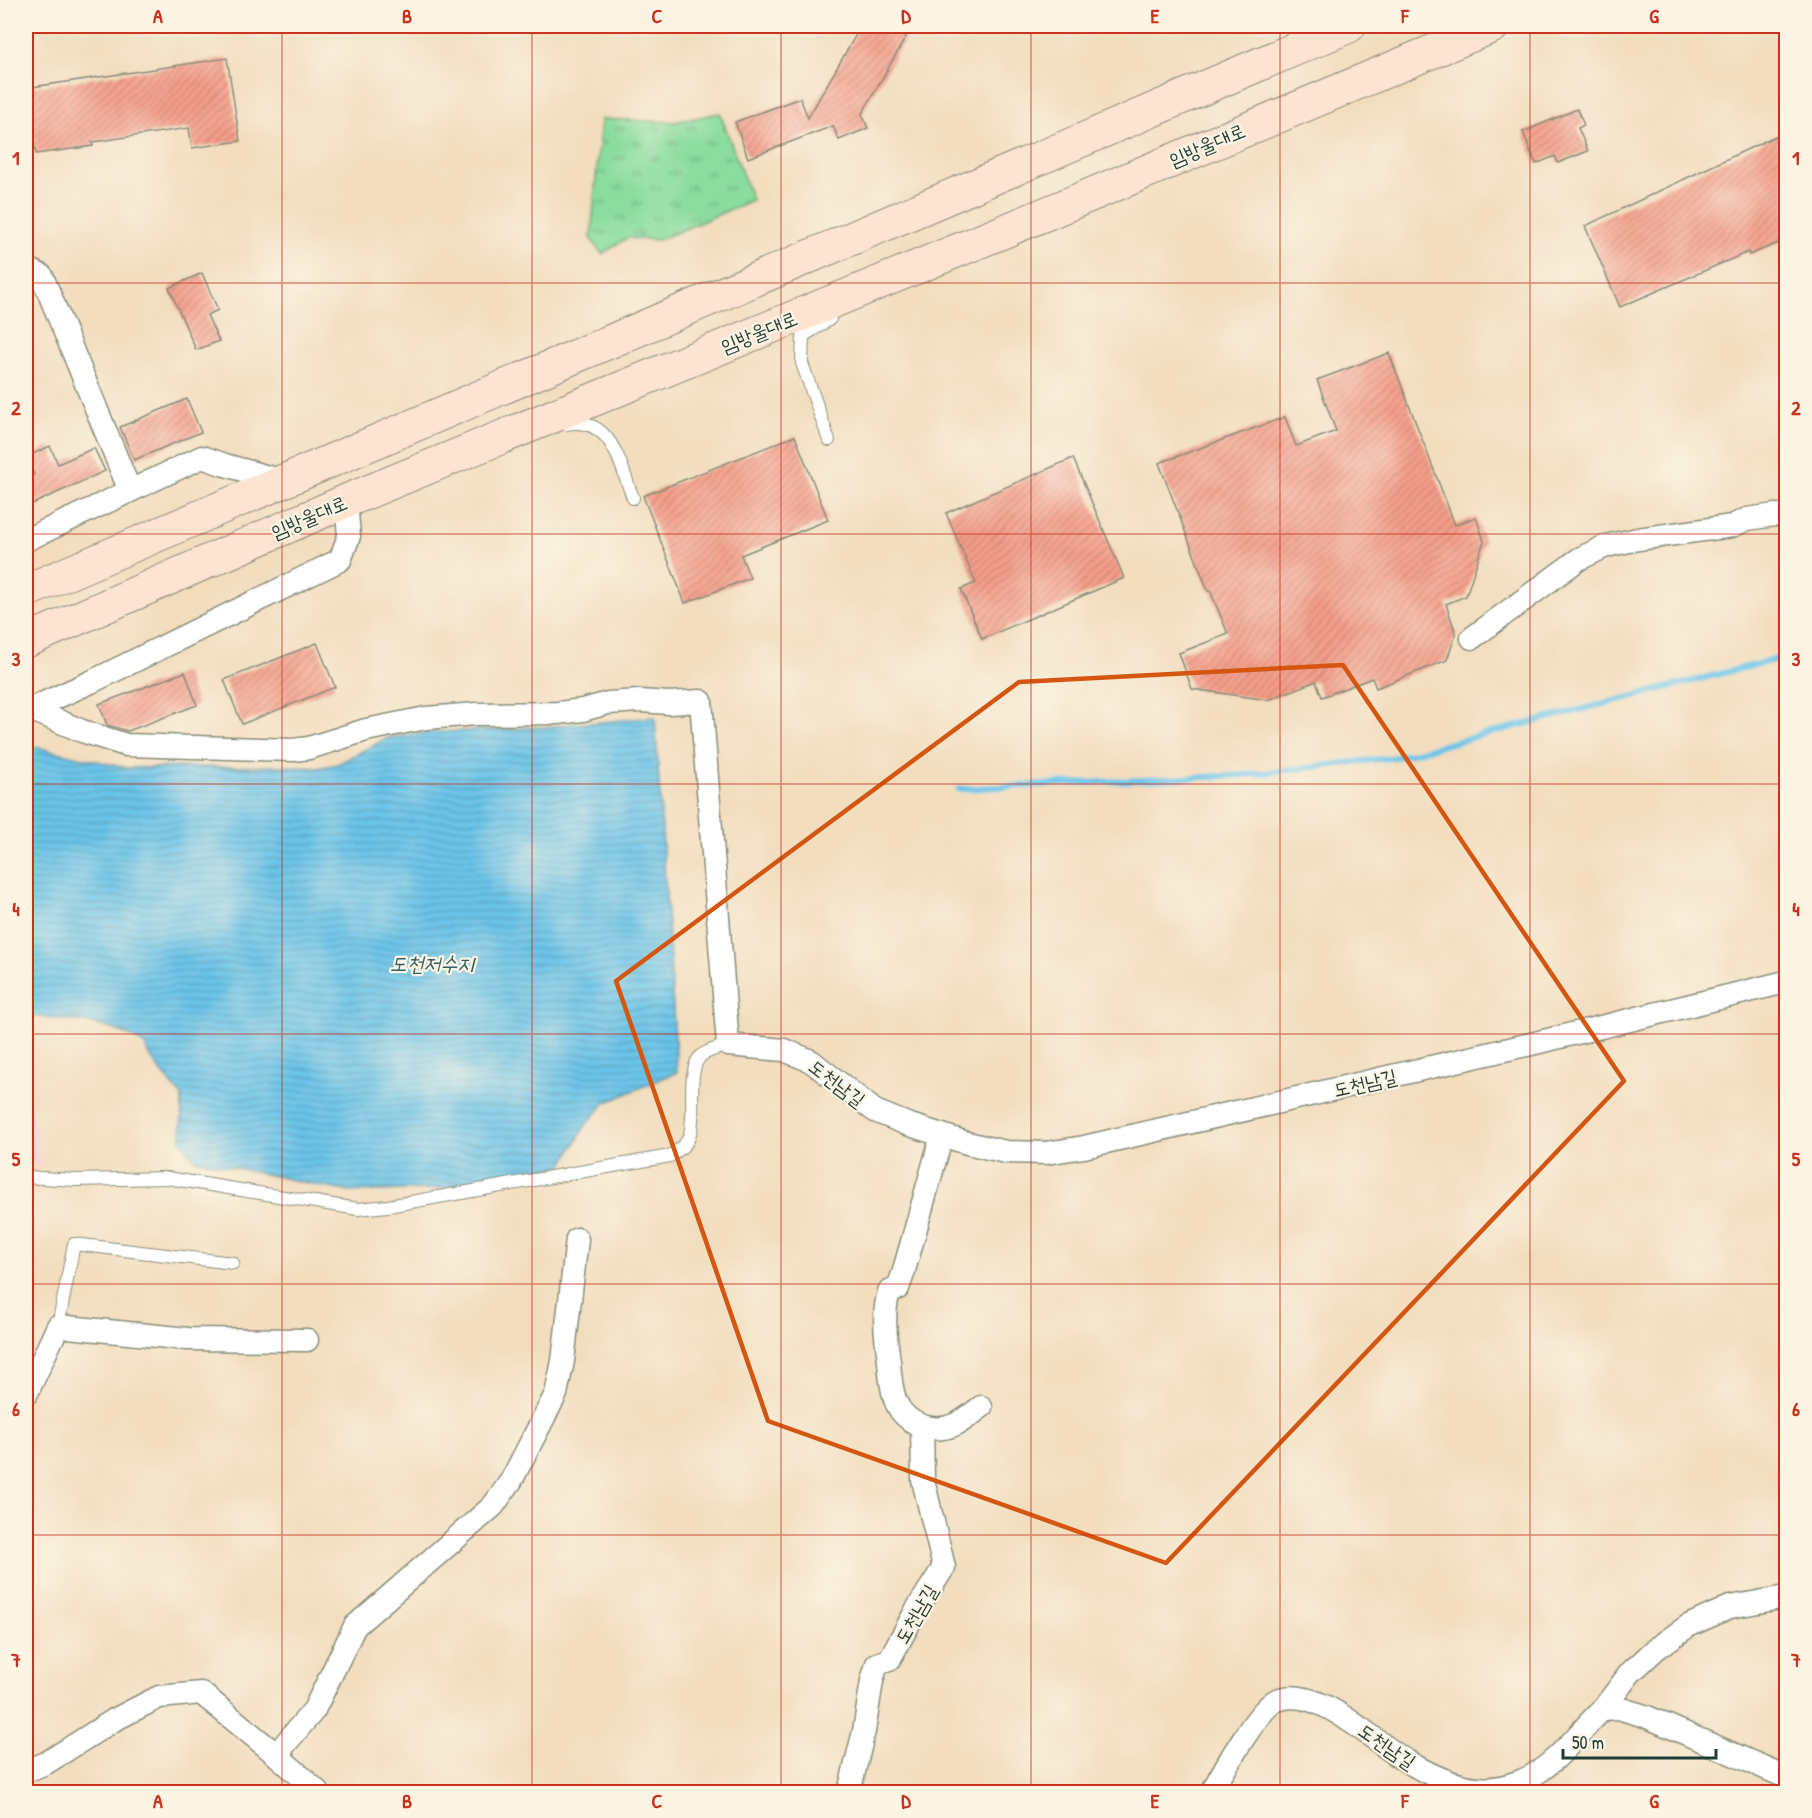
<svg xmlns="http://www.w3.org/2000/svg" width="1812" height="1818" viewBox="0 0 1812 1818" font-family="'Patrick Hand','Poor Story',sans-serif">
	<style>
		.built { fill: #f7cfd2 }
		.park { fill: url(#park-tufts); stroke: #548d69; stroke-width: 1.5 }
		.water { fill: url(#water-rules); stroke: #45808e; stroke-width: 1.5 }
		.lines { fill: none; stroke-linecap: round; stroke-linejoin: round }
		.stream { stroke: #6bc4e9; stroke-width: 6 }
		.building { fill: url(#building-hatch) }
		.lane-casing { stroke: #888d79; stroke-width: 14 }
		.street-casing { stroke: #888d79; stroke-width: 25 }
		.secondary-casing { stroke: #888d79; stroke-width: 35 }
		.path { stroke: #888d79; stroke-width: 4; stroke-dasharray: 1.5 4.5; stroke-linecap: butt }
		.lane { stroke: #fff; stroke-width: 12 }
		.street { stroke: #fff; stroke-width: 22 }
		.secondary { stroke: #fde4d0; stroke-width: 33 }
		.marked { fill: none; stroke: #d45610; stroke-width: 4.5; stroke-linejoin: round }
		.grid { fill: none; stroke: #c8321e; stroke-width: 1.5; stroke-opacity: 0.55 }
		.labels { text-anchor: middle; stroke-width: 4.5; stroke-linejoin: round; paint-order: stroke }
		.street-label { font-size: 20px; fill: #1f3d34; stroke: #fcf5e5 }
		.water-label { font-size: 21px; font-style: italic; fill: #325f61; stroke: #fcf5e5 }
		.neatline { fill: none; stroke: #c8321e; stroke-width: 2 }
		.grid-label { font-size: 20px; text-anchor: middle; font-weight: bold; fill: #c8321e }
	</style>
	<defs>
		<pattern id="park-tufts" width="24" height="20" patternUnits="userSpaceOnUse" patternTransform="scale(1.5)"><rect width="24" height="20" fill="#8add9e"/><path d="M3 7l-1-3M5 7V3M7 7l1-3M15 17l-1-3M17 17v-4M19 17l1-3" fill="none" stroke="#70b482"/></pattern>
		<pattern id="water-rules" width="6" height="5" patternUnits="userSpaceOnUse" patternTransform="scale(1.5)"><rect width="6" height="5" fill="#6bc4e9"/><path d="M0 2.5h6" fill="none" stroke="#57a0be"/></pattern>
		<pattern id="building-hatch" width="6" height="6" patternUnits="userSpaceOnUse" patternTransform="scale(1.5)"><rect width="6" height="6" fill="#f59e8a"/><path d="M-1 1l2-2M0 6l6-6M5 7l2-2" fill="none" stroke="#c68272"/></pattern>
	</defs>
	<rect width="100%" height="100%" fill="#fcf5e5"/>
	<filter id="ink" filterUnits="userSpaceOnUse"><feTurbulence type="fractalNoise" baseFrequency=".0167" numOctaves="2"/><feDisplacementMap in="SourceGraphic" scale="12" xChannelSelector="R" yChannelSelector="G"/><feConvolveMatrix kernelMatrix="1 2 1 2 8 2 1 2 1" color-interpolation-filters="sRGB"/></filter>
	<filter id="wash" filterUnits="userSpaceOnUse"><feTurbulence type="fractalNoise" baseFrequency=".008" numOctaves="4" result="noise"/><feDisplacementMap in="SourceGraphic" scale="24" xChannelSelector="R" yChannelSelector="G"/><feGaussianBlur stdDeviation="1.35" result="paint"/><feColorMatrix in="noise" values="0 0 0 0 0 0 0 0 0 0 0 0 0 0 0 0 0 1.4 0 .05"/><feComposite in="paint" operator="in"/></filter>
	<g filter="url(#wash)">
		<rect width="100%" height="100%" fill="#f2ddbe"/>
		<!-- built -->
		<polygon class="built" points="26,1079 42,1166 26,1162"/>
		<!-- park -->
		<polygon class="park" points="720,113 752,200 659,240 627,238 602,254 591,239 601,119 675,122"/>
		<!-- water -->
		<polygon class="water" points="655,717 677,1072 605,1103 586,1125 562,1166 433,1189 349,1192 194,1159 181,1141 182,1096 155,1064 145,1046 130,1036 116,1030 86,1022 26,1015 26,745 127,768 288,766 316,768 338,764 387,738 423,733 543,727"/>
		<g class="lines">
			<!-- stream -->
			<polyline class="stream" points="959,789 1246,775 1397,757 1782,658"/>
		</g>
		<g id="blocks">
			<!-- building -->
			<g class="building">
				<polygon points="861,26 912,26 862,114 868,128 839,140 833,126 748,158 735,122 800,98 808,118"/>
				<polygon points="227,58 240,141 192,148 189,128 92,142 93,146 36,154 26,88"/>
				<polygon points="1577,109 1584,125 1578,128 1588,151 1558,163 1555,156 1536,164 1523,132"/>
				<polygon points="1786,131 1786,240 1749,255 1748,252 1620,307 1585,226"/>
				<polygon points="202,273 218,310 207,315 219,341 196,350 169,288"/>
				<polygon points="1389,353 1455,525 1476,517 1484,541 1466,596 1446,604 1456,634 1447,660 1376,688 1372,678 1322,697 1316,681 1268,700 1192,689 1179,653 1228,634 1210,590 1208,591 1159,463 1285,417 1296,446 1336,431 1317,380"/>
				<polygon points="187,399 201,432 134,460 120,427"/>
				<polygon points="795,436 828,520 741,555 750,578 685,603 643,496"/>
				<polygon points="50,446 58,464 94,448 105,471 26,507 26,479 34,475 26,457"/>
				<polygon points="1073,458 1124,578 982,639 961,589 976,583 946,513"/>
				<polygon points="317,643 335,687 242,724 224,680"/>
				<polygon points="185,672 197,705 128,731 107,725 99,704"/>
			</g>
		</g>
	</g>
	<g filter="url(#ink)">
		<use href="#blocks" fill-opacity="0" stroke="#888d79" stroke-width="1.5"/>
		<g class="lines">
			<!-- lane casing -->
			<g class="lane-casing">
				<g id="lane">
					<path d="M566,424C612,415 620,465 633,498"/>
					<polyline points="829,440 802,363 803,336 830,319"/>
					<path d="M26,1177L75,1180L167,1178L358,1209L388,1206L670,1156C677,1151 686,1146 689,1137C697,1117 686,1076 699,1058C704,1051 720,1048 728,1045"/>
					<polyline points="58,1326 74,1244 233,1263"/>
				</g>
			</g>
			<!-- street casing -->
			<g class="street-casing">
				<g id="street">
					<polyline points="26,268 42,276 130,491"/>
					<polyline points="26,540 202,457 225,465 283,481"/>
					<polyline points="1472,638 1579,559 1606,546 1638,539 1732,526 1747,519 1775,515 1786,516"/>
					<polyline points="30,709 82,731 126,745 293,750 309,748 366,730 426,718 476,714 558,713 583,710 608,703 640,701 669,703 701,701 728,1045 784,1050 811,1061 875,1111 907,1124 967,1143 1006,1152 1046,1153 1084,1147 1531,1044 1786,982"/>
					<polyline points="26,711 91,682 340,560 349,536 346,501"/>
					<path d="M942,1135L903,1274L898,1288L889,1292C882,1314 886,1338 889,1361C890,1374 891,1390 896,1402C905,1424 932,1434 954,1425C964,1421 973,1413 981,1407"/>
					<polyline points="26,1395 58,1326 188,1339 307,1340"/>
					<polyline points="1603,1709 1630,1673 1657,1648 1688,1626 1730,1607 1786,1597"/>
					<polyline points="278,1756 285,1744 314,1710 355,1626 493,1506 511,1481 556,1394 563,1361 577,1239"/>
					<polyline points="26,1771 46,1763 114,1720 159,1697 201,1693 278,1756 318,1792"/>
					<polyline points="849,1792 864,1731 872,1681 877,1664 889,1660 917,1609 944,1567 923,1480 922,1427"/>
					<path d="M1212,1792C1222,1773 1258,1708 1277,1700C1318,1684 1372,1741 1405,1760C1426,1773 1451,1785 1476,1788C1491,1790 1508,1786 1521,1781C1555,1768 1577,1733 1603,1709L1618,1708L1645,1716L1786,1777"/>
				</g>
			</g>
			<!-- secondary casing -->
			<g class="secondary-casing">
				<g id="secondary">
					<polyline points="26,591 1349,26"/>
					<polyline points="26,641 346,501 1000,233 1493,26"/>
				</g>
			</g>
			<!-- path -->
			<polyline class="path" points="26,27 107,29 135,26"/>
			<!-- lane -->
			<use href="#lane" class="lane"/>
			<!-- street -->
			<use href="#street" class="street"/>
			<!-- secondary -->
			<use href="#secondary" class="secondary"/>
		</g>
	</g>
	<!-- marked area -->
	<path class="marked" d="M1343,665L1624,1081L1166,1563L768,1421L616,981L1019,682Z"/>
	<!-- grid -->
	<path class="grid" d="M282,26V1792M532,26V1792M781,26V1792M1031,26V1792M1280,26V1792M1530,26V1792M26,283H1786M26,534H1786M26,784H1786M26,1034H1786M26,1284H1786M26,1535H1786"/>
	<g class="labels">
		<!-- street labels -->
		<g class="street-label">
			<text transform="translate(1207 145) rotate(-23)" y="7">임방울대로</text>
			<text transform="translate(759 332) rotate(-22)" y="7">임방울대로</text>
			<text transform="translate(309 517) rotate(-23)" y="7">임방울대로</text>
			<text transform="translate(837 1083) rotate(37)" y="7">도천남길</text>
			<text transform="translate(1365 1083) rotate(-13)" y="7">도천남길</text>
			<text transform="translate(916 1614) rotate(-60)" y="7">도천남길</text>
			<text transform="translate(1387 1746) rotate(34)" y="7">도천남길</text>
		</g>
		<!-- water labels -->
		<g class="water-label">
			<text x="432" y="971">도천저수지</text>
		</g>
	</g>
	<!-- margin -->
	<rect width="1812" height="1818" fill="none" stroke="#fcf5e5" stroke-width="66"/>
	<!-- scale -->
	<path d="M1563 1749v9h153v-9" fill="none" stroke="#1f3d34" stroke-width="3"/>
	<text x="1572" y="1749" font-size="18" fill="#1f3d34" stroke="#fcf5e5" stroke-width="4.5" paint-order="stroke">50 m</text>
	<rect x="33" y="33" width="1746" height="1752" class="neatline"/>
	<g class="grid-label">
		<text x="158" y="23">A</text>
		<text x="407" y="23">B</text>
		<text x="657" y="23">C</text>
		<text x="906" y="23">D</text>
		<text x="1155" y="23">E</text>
		<text x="1405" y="23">F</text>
		<text x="1654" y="23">G</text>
		<text x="16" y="165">1</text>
		<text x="1796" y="165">1</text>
		<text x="16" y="415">2</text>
		<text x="1796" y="415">2</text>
		<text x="16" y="666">3</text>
		<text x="1796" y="666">3</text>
		<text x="16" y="916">4</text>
		<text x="1796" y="916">4</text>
		<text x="16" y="1166">5</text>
		<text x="1796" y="1166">5</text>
		<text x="16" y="1416">6</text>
		<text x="1796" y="1416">6</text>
		<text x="16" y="1667">7</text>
		<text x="1796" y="1667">7</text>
		<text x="158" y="1808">A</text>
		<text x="407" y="1808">B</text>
		<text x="657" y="1808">C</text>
		<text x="906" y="1808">D</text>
		<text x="1155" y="1808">E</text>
		<text x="1405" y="1808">F</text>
		<text x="1654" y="1808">G</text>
	</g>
</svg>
